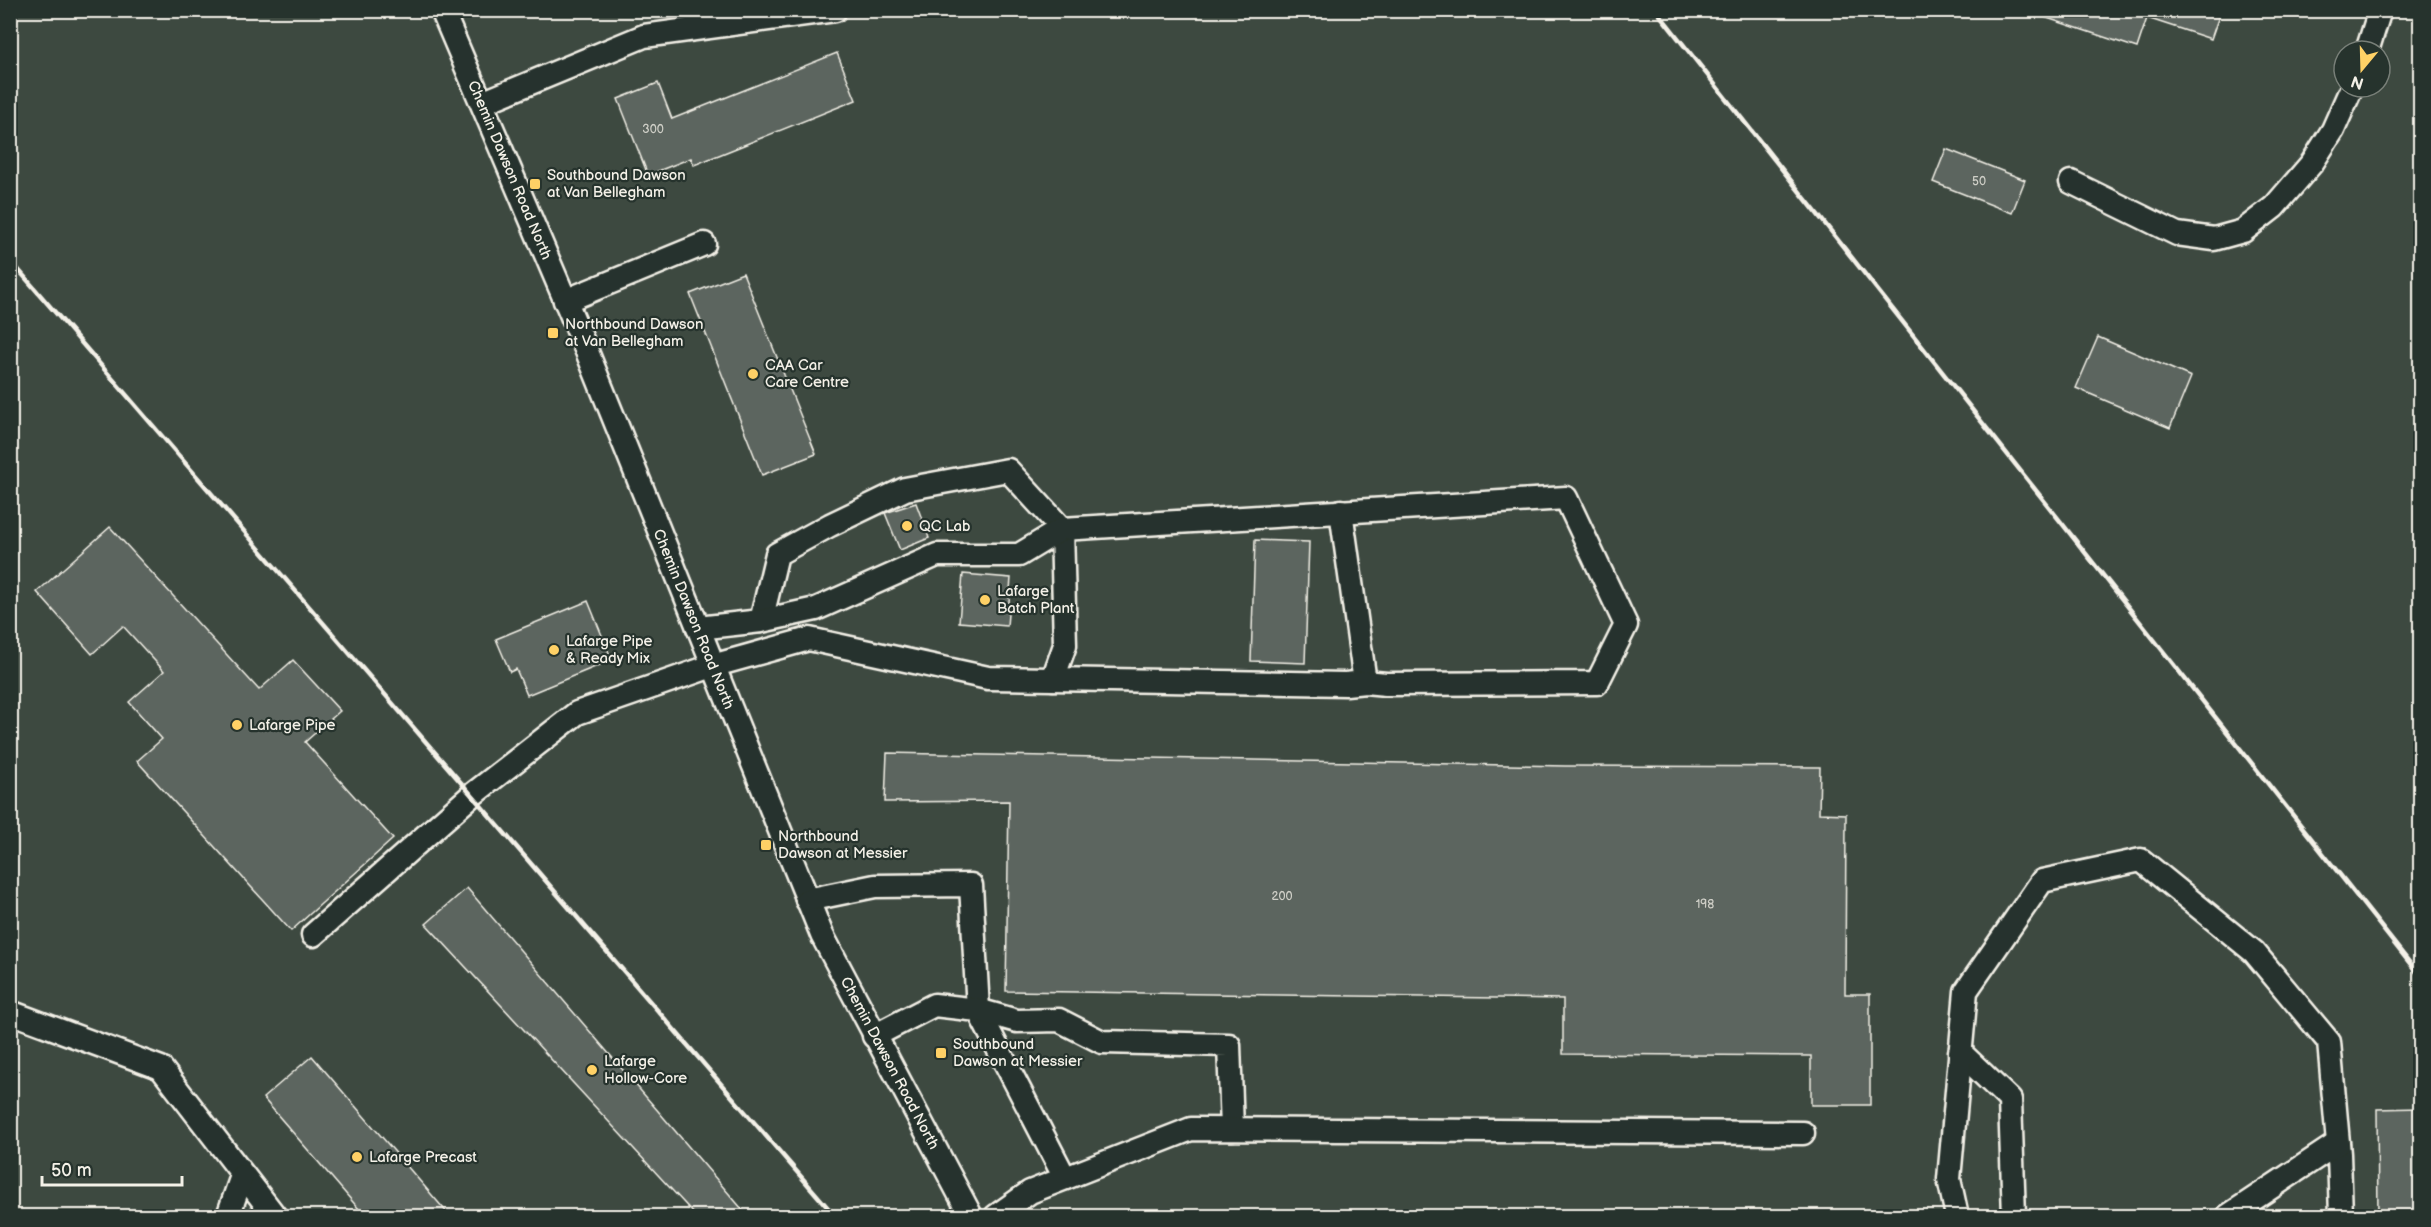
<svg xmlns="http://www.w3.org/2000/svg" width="2431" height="1227" viewBox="0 0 2431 1227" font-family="'Balsamiq Sans',sans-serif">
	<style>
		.built { fill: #3c4841; fill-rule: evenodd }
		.building { fill: #5c655e; stroke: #f4f1e8; stroke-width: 1.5 }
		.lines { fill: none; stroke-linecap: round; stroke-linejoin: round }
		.minor-casing { stroke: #f4f1e8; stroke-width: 27 }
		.minor { stroke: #26332d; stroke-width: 22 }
		.rail { stroke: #f4f1e8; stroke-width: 4.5 }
		.poi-dot { fill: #ffd166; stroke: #26332d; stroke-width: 2 }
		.labels { text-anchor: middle; stroke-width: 4.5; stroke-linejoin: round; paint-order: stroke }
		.number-label { font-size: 12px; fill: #cecec6 }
		.street-label { font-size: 15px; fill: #f4f1e8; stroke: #26332d }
		.poi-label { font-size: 15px; fill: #f4f1e8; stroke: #26332d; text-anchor: start }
	</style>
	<rect width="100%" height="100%" fill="#2e3b34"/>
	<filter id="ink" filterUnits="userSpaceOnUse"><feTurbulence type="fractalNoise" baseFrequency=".0167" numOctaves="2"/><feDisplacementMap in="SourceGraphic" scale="12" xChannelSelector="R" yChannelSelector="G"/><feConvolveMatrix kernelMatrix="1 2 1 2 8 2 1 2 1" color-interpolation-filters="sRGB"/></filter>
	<g filter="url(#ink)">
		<!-- built -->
		<path class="built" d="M10,11H2420V1216H11ZM2344,51H2380V87H2344Z"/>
		<!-- building -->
		<g class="building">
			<polygon points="2033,10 2221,10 2211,39 2147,18 2137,48 2032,13"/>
			<polygon points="837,53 856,100 694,165 691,158 648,175 618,99 658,83 672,119"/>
			<polygon points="1946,149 2025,180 2012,213 1933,182"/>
			<polygon points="743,273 816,454 762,475 690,294"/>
			<polygon points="2098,337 2191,377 2170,428 2076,388"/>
			<polygon points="916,503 929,538 900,550 885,513"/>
			<polygon points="110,527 259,690 293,660 340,711 305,742 393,839 291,931 137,761 162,739 129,702 164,671 123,626 92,654 37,592"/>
			<polygon points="1255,540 1309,542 1305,663 1251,661"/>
			<polygon points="963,574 1011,578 1007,626 959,622"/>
			<polygon points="588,601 612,660 527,695 516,669 510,672 496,639"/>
			<polygon points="887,753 1565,766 1820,767 1819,813 1846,814 1845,994 1870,994 1870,1105 1811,1105 1811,1056 1563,1054 1563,999 1006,991 1009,801 885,802"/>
			<polygon points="467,888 748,1216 696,1216 426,924"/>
			<polygon points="312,1056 450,1216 365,1216 263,1098"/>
			<polygon points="2421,1108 2421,1216 2378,1216 2377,1109"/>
		</g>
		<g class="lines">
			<!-- minor casing -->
			<g class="minor-casing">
				<g id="minor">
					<polyline points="442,10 586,349 822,935 971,1216"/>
					<polyline points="2367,51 2380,10"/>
					<polyline points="482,103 644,36 835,10"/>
					<polyline points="2071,182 2177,234 2214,239 2243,231 2274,207 2312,163 2333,130 2352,87"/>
					<polyline points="565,301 704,244"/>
					<polyline points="1341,511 1365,682"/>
					<polyline points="761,621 777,554 830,525 905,489 1008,470 1062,529 1065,645 1053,679"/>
					<polyline points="807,900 875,886 971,885 978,1010 1065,1178"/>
					<polyline points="313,935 472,795 577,713 712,666 809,639 988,678 1346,684 1365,682 1386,684 1597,683 1626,625 1566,498 1062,529 1019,555 937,555 816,609 761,621 698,628"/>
					<polyline points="10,1012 161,1068 275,1216"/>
					<polyline points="874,1036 934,1005 978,1010 1017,1021 1059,1020 1102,1042 1229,1045 1232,1129"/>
					<polyline points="1960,1052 2010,1100 2014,1216"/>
					<polyline points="228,1216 242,1176"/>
					<polyline points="996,1216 1030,1192 1191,1129 1803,1133"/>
					<polyline points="1957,1216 1949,1179 1966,991 2042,881 2141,860 2254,952 2329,1042 2339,1154 2341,1216"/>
					<polyline points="2228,1216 2338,1143"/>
				</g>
			</g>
			<!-- minor -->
			<use href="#minor" class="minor"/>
			<!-- rail -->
			<g class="rail">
				<polyline points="1656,10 2420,976"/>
				<polyline points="10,260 835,1216"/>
			</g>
		</g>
	</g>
	<!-- markers -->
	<g class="poi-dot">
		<rect x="529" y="178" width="12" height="12" rx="3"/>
		<rect x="547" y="327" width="12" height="12" rx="3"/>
		<circle cx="753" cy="374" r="6"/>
		<circle cx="907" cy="526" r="6"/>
		<circle cx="985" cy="600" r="6"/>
		<circle cx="554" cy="650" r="6"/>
		<circle cx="237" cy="725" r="6"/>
		<rect x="760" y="839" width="12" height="12" rx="3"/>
		<rect x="935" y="1047" width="12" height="12" rx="3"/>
		<circle cx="592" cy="1070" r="6"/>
		<circle cx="357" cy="1157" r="6"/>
	</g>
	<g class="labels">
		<!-- number labels -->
		<g class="number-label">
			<text x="653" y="133">300</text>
			<text x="1979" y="185">50</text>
			<text x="1282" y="900">200</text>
			<text x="1705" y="908">198</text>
		</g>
		<!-- street labels -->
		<g class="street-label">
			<text transform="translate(510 170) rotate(67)" y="5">Chemin Dawson Road North</text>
			<text transform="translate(694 619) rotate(68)" y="5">Chemin Dawson Road North</text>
			<text transform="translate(890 1063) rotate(62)" y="5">Chemin Dawson Road North</text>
		</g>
		<!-- poi labels -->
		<g class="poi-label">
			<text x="547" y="180">Southbound Dawson<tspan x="547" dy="17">at Van Bellegham</tspan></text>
			<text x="565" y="329">Northbound Dawson<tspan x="565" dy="17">at Van Bellegham</tspan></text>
			<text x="765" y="370">CAA Car<tspan x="765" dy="17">Care Centre</tspan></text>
			<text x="919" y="531">QC Lab</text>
			<text x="997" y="596">Lafarge<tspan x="997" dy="17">Batch Plant</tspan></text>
			<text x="566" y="646">Lafarge Pipe<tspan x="566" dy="17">&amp; Ready Mix</tspan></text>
			<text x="249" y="730">Lafarge Pipe</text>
			<text x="778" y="841">Northbound<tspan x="778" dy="17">Dawson at Messier</tspan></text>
			<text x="953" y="1049">Southbound<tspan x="953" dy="17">Dawson at Messier</tspan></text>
			<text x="604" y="1066">Lafarge<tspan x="604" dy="17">Hollow-Core</tspan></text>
			<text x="369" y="1162">Lafarge Precast</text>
		</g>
	</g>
	<!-- margin -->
	<rect width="2431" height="1227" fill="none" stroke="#26332d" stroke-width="36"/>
	<rect x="18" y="18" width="2395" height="1191" fill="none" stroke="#f4f1e8" stroke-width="2" filter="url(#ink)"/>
	<!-- north arrow -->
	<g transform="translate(2362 69) rotate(199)"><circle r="28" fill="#26332d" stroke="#787f78" stroke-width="1.5"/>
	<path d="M0-4.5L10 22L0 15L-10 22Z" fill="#ffd166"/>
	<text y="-9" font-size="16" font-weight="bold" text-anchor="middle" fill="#f4f1e8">N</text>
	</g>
	<!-- scale -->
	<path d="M42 1176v9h140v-9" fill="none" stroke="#f4f1e8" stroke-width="3"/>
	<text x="51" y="1176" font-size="18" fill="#f4f1e8" stroke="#26332d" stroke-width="4.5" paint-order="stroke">50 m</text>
</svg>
